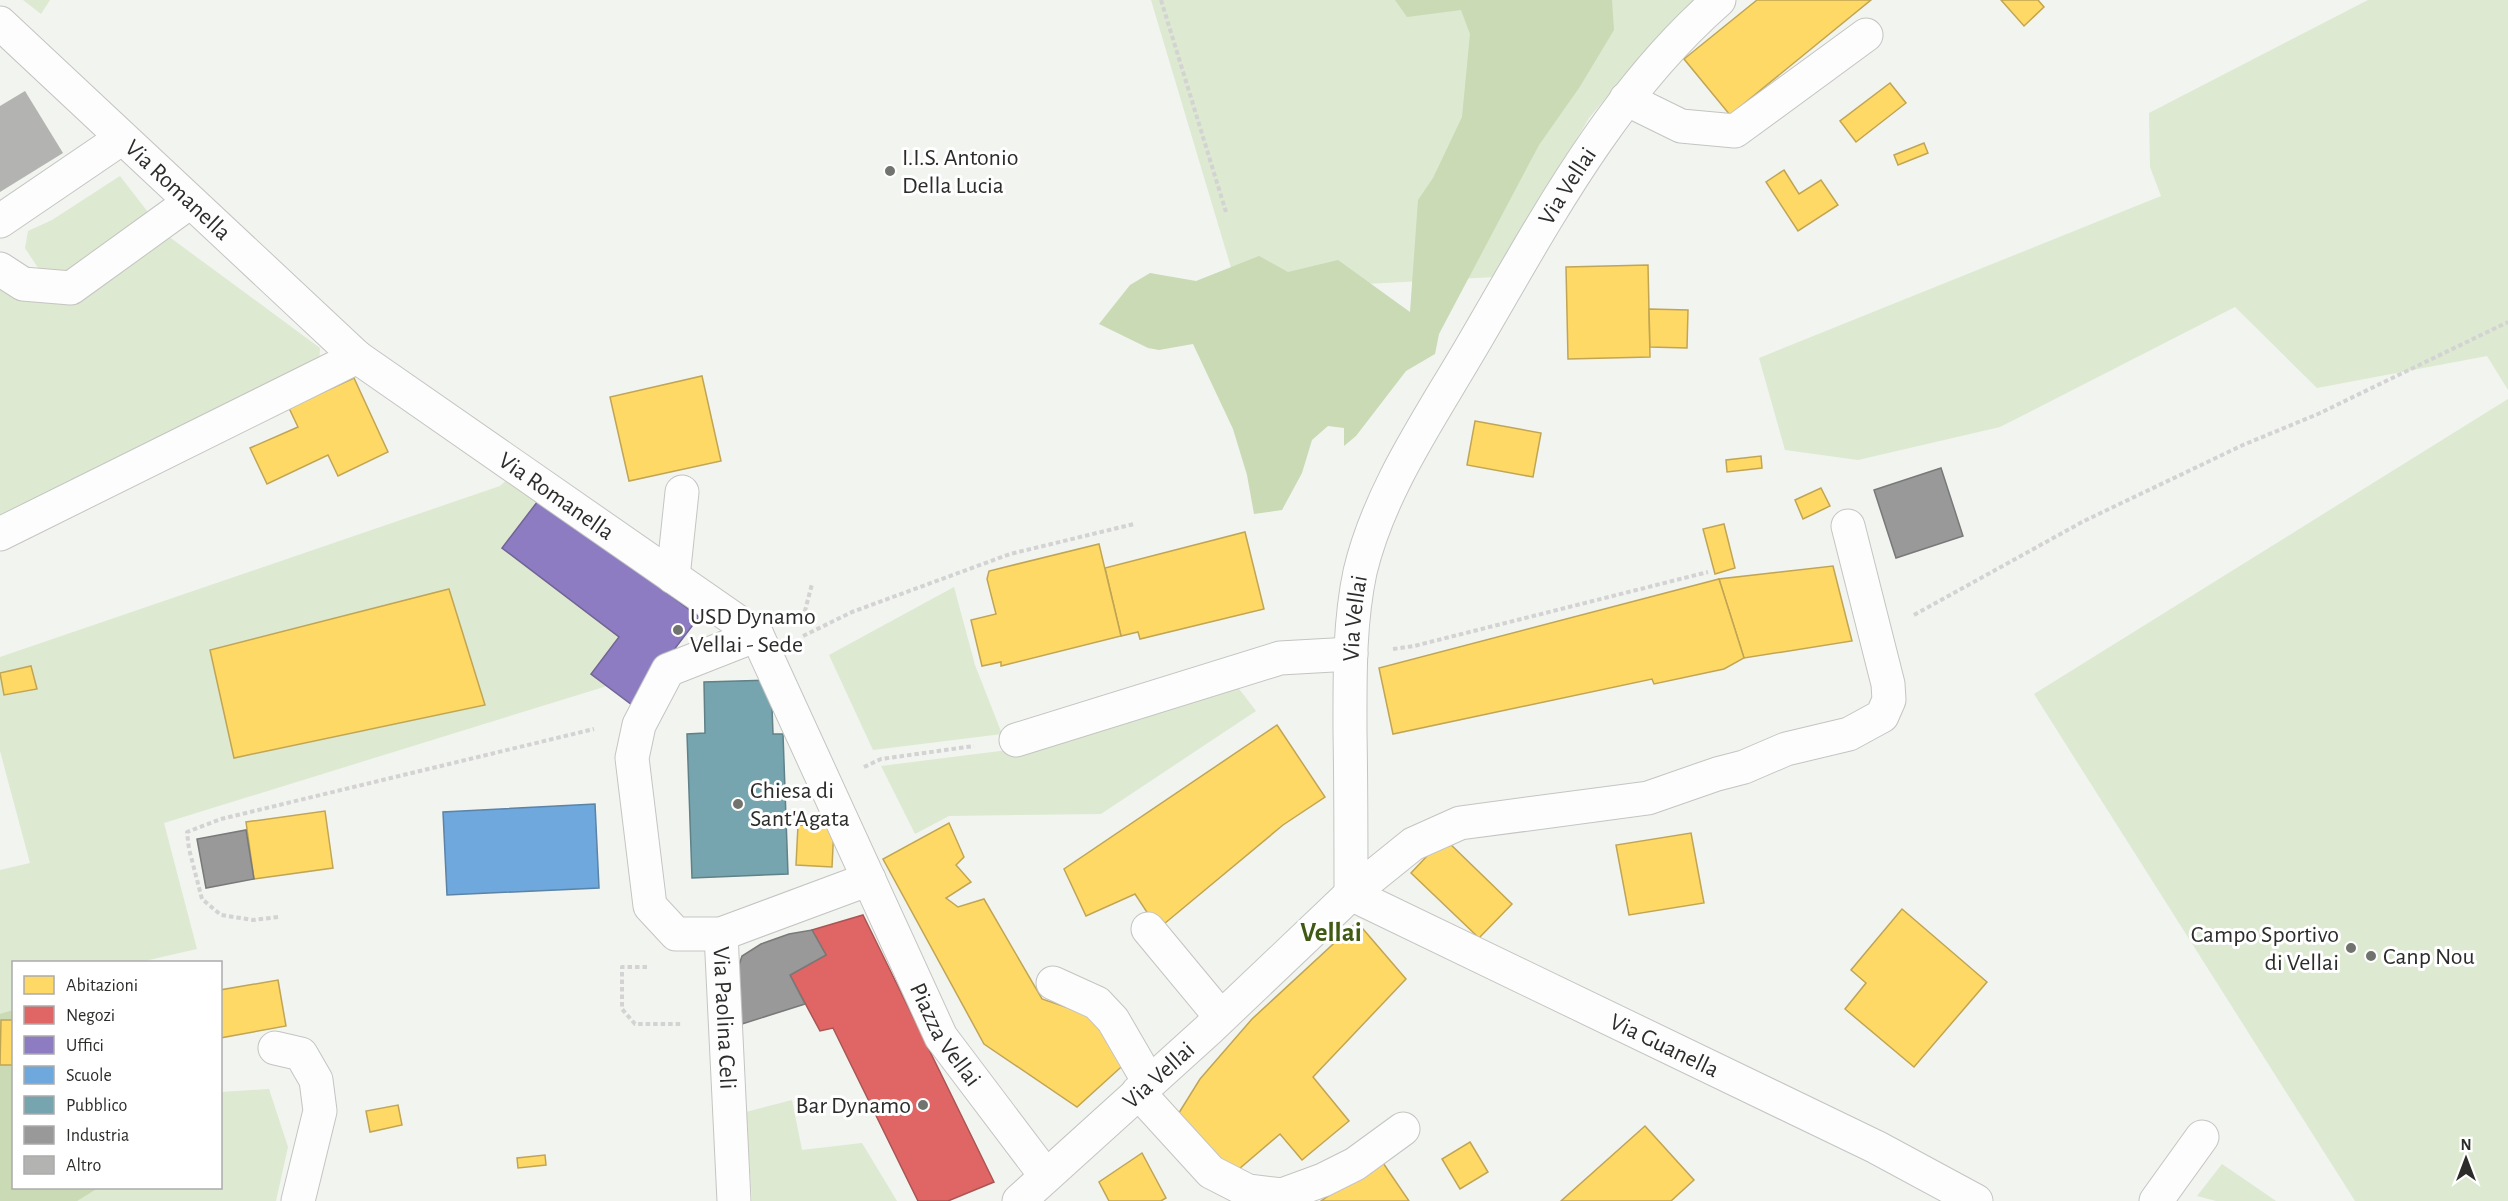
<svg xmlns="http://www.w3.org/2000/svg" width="2508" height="1201" viewBox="0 0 2508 1201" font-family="'Alegreya Sans',sans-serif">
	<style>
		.green { fill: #dde9d0 }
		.forest { fill: #c9dab5 }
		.homes { fill: #ffd966; stroke: #c0a554; stroke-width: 1.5 }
		.shops { fill: #e06666; stroke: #aa5554; stroke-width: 1.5 }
		.offices { fill: #8e7cc3; stroke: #716495; stroke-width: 1.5 }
		.schools { fill: #6fa8dc; stroke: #5b83a7; stroke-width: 1.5 }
		.public { fill: #76a5af; stroke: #608187; stroke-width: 1.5 }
		.industry { fill: #999; stroke: #787978; stroke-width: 1.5 }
		.building { fill: #b3b4b1 }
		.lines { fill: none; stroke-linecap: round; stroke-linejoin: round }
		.minor-casing { stroke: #c4c5c2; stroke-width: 35 }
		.path { stroke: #d3d3d3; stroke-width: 4; stroke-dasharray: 4.5 3; stroke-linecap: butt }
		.minor { stroke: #fdfdfd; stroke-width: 33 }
		.poi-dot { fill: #71736f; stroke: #fff; stroke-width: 2 }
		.labels { text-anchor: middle; stroke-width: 6; stroke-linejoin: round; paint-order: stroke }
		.poi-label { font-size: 24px; fill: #2c2d2a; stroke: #fff; text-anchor: start }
		.street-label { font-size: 24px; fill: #2c2d2a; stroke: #fff }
		.quarter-label { font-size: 27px; font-weight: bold; fill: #405a14; stroke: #fff }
	</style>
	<rect width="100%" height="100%" fill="#f2f4f0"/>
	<!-- green -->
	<g class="green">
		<polygon points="23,0 50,0 41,14"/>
		<polygon points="1151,0 1695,0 1667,26 1589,118 1495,277 1238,291"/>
		<polygon points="2368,0 2508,0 2508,390 2487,356 2317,388 2235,307 2000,427 1858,460 1785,450 1759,358 2161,196 2150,167 2149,113"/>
		<polygon points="120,176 154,220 76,276 42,274 25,248 28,231 52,220"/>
		<polygon points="168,236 320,348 319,363 0,515 0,284 68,303"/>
		<polygon points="2508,399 2508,1201 2355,1201 2034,694"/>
		<polygon points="510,477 541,497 502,548 619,637 591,673 607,686 164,823 197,949 140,962 14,962 14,1188 220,1188 221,1092 269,1089 288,1147 276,1201 0,1201 0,870 30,863 0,751 0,657 500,486"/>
		<polygon points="954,587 975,665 1002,734 873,750 829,655"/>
		<polygon points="1233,681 1256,711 1101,814 949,816 915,834 881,766 1016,749"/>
		<polygon points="792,1100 802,1150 862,1143 897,1201 752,1201 746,1112"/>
		<polygon points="2222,1164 2276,1201 2216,1201 2197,1196"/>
	</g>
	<!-- forest -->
	<g class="forest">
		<polygon points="1395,0 1612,0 1614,30 1579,88 1539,145 1439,334 1435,354 1406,371 1356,436 1344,446 1344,428 1328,426 1312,440 1302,473 1282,510 1254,514 1247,475 1233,429 1193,344 1159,350 1148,348 1099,324 1130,285 1150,273 1196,281 1259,256 1288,272 1338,260 1410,312 1418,200 1433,178 1462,117 1470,34 1461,10 1407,17"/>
		<polygon points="13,1010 14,1188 98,1188 77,1201 0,1201 0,1014"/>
	</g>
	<!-- homes -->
	<g class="homes">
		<polygon points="1757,0 1871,0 1730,115 1684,59"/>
		<polygon points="2001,0 2038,0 2044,7 2024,26"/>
		<polygon points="1890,83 1906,103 1856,142 1840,121"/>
		<polygon points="1924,143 1928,153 1898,165 1894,155"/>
		<polygon points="1784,170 1799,194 1821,180 1838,205 1798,231 1766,182"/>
		<polygon points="1648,265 1650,357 1568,359 1566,267"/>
		<polygon points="1649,309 1688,310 1687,348 1650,347"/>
		<polygon points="702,376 721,461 629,481 610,397"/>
		<polygon points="354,378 388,452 338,476 328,455 267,484 250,448 298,427 289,408"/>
		<polygon points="1475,421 1541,433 1533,477 1467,465"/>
		<polygon points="1761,456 1762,468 1727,472 1726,460"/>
		<polygon points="1821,488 1830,506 1803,519 1795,500"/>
		<polygon points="1724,524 1735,568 1715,574 1703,529"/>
		<polygon points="1245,532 1264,609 1140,639 1138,632 1121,636 1105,568"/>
		<polygon points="1099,544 1121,636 1001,666 1001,662 982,666 971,620 996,614 987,579 989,571"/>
		<polygon points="1833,566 1852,641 1744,658 1719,579"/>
		<polygon points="1719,579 1744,658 1724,669 1654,684 1652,679 1393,734 1379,668"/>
		<polygon points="449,589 485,705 234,758 210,650"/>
		<polygon points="31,666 37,689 4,695 0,673"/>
		<polygon points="1277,725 1325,797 1283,825 1158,929 1135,894 1086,916 1064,869"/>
		<polygon points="325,811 333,868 254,879 246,822"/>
		<polygon points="949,823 964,857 956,865 971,882 946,898 958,907 984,899 1042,999 1100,1019 1130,1059 1077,1107 984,1044 883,859"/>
		<polygon points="798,825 834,827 832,867 796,865"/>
		<polygon points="1691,833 1704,903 1629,915 1616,845"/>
		<polygon points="1444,838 1512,904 1479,938 1411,873"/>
		<polygon points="1902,909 1987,982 1914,1067 1845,1009 1866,983 1851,970"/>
		<polygon points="1357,922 1406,979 1313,1077 1349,1121 1302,1160 1280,1134 1232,1175 1177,1116 1200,1079 1252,1019"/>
		<polygon points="278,980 286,1026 220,1038 220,990"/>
		<polygon points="1,1020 14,1020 14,1065 0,1065"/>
		<polygon points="398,1105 402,1125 370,1132 366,1111"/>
		<polygon points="1645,1126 1694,1180 1671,1201 1561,1201"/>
		<polygon points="1470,1142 1488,1172 1460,1189 1442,1159"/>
		<polygon points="1142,1153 1166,1198 1161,1201 1109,1201 1099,1182"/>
		<polygon points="545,1155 546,1165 518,1168 517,1158"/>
		<polygon points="1381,1160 1409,1201 1321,1201"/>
	</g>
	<!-- shops -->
	<polygon class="shops" points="863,915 994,1182 948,1201 918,1201 833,1028 820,1031 790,975 826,955 812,930"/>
	<!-- offices -->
	<polygon class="offices" points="541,497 699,617 632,705 591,674 619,637 502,548"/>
	<!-- schools -->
	<polygon class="schools" points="595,804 599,888 447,895 443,812"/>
	<!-- public -->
	<polygon class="public" points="771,680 773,734 783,734 788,874 692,878 687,734 705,733 704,682"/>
	<!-- industry -->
	<g class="industry">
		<polygon points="1941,468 1963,536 1896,558 1874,490"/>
		<polygon points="246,830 254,879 206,888 197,839"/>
		<polygon points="812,930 826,955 790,975 805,1004 742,1024 735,977 742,956 761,944 789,934"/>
	</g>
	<!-- building -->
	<polygon class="building" points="25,91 63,153 0,192 0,106"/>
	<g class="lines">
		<!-- minor casing -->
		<g class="minor-casing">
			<g id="minor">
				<path id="s1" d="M0,23L357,357L757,635L941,1037L1046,1176"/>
				<polyline points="1626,99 1681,126 1735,131 1866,35"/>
				<polyline points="0,221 122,138"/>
				<polyline points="0,269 23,284 71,288 190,202"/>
				<polyline points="0,534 357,357"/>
				<polyline points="673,577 682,492"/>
				<polyline points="757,635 668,670 639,725 632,758 650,906 676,934 721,934 869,879"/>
				<polyline points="1016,740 1280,658 1351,654"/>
				<path id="s2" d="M1351,894C1351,840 1351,786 1350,732C1350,679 1349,624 1360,572C1379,492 1428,421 1469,351C1542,227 1609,96 1719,0"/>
				<path id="s3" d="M1351,894L1876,1147L1976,1201"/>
				<polyline points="1148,929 1221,1017"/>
				<path id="s4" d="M721,934L734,1201"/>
				<polyline points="1053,983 1097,1003 1113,1020 1149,1082"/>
				<polyline points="275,1048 301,1054 316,1080 320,1111 298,1201"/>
				<polyline points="1138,1092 1211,1172 1248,1191 1282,1195 1323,1180 1355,1164 1403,1129"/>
				<path id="s5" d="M1019,1201L1208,1030L1351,894L1413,844L1460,823L1648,798L1717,774L1744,767L1786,749L1849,734L1882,716L1889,700L1888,684L1848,526"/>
				<polyline points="2156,1201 2202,1137"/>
			</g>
		</g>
		<!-- path -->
		<g class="path">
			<polyline points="1161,0 1226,212"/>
			<polyline points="1914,615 2084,521 2243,445 2318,414 2508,322"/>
			<polyline points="801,626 812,584"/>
			<polyline points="803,636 852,612 1010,554 1134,524"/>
			<polyline points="1393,649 1414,646 1708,572"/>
			<polyline points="864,767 881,759 974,746"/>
			<polyline points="278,917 253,920 221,915 202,899 189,849 187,832 221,819 594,729"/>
			<polyline points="647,967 622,967 622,1009 635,1024 682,1024"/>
		</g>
		<!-- minor -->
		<use href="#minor" class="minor"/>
	</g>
	<!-- markers -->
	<g class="poi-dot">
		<circle cx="890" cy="171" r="6"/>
		<circle cx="678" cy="630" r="6"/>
		<circle cx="738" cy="804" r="6"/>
		<circle cx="2351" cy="948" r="6"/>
		<circle cx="2371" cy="956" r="6"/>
		<circle cx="923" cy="1105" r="6"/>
	</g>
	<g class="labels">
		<!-- poi labels -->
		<g class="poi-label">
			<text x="902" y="165">I.I.S. Antonio<tspan x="902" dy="28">Della Lucia</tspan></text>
			<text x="690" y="624">USD Dynamo<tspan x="690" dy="28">Vellai - Sede</tspan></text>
			<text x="750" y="798">Chiesa di<tspan x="750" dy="28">Sant'Agata</tspan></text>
			<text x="2339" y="942" text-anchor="end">Campo Sportivo<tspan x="2339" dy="28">di Vellai</tspan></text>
			<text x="2383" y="964">Canp Nou</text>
			<text x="911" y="1113" text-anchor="end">Bar Dynamo</text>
		</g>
		<!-- street labels -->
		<g class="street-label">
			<text dy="8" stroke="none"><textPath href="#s2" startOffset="762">Via Vellai</textPath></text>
			<text dy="8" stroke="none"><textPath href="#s1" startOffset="244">Via Romanella</textPath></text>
			<text dy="8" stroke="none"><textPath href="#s1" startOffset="732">Via Romanella</textPath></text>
			<text dy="8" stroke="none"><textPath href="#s2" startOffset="276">Via Vellai</textPath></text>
			<text dy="8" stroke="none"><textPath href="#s4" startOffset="84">Via Paolina Celi</textPath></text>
			<text dy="8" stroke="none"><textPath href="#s1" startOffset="1418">Piazza Vellai</textPath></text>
			<text dy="8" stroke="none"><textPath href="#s3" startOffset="348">Via Guanella</textPath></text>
			<text dy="8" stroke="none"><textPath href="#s5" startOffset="188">Via Vellai</textPath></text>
		</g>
		<!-- quarter labels -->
		<g class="quarter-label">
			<text x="1331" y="941">Vellai</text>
		</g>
	</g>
	<!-- legend -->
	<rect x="12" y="961" width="210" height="228" fill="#ffffff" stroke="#ababaa" stroke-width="1.5"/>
	<rect x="24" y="976" width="30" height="18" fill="#ffd966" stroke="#ababaa" stroke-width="1.5"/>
	<text x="66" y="991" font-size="18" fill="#2c2d2a">Abitazioni</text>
	<rect x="24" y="1006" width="30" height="18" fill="#e06666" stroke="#ababaa" stroke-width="1.5"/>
	<text x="66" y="1021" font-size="18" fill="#2c2d2a">Negozi</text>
	<rect x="24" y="1036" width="30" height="18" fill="#8e7cc3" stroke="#ababaa" stroke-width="1.5"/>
	<text x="66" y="1051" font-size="18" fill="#2c2d2a">Uffici</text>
	<rect x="24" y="1066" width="30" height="18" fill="#6fa8dc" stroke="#ababaa" stroke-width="1.5"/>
	<text x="66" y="1081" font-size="18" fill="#2c2d2a">Scuole</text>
	<rect x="24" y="1096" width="30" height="18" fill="#76a5af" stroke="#ababaa" stroke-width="1.5"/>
	<text x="66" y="1111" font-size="18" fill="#2c2d2a">Pubblico</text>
	<rect x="24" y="1126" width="30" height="18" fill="#999999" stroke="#ababaa" stroke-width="1.5"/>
	<text x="66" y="1141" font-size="18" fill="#2c2d2a">Industria</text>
	<rect x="24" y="1156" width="30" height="18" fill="#b3b4b1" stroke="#ababaa" stroke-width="1.5"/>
	<text x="66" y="1171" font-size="18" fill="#2c2d2a">Altro</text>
	<!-- north arrow -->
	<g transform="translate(2466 1159)" stroke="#ffffff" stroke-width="4.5" paint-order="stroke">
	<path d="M0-4.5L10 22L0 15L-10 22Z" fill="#2c2d2a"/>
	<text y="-9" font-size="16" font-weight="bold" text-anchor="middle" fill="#2c2d2a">N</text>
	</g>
</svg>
